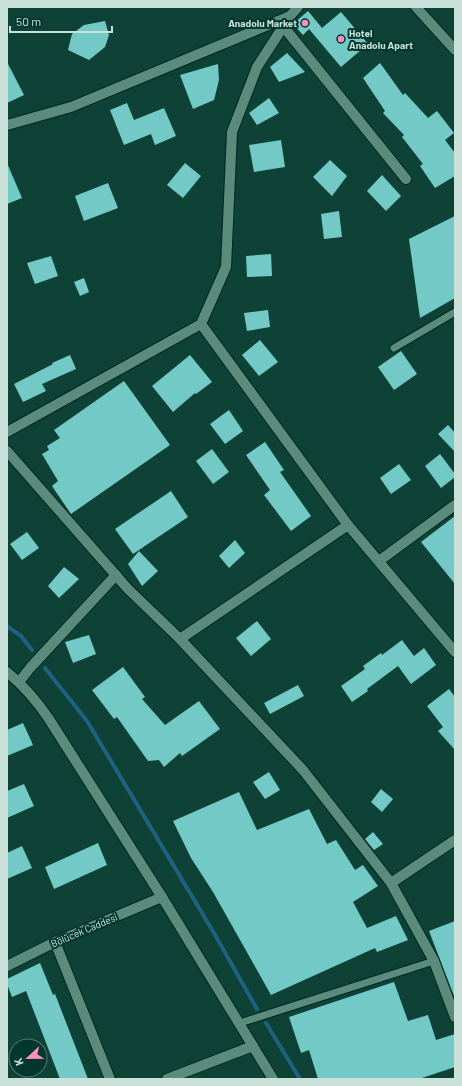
<svg xmlns="http://www.w3.org/2000/svg" width="462" height="1086" viewBox="0 0 462 1086" font-family="Barlow,sans-serif">
	<style>
		.lines { fill: none; stroke-linecap: round; stroke-linejoin: round }
		.stream { stroke: #1e6181; stroke-width: 4 }
		.building { fill: #73c9c6 }
		.service-casing { stroke: #00271e; stroke-width: 9 }
		.minor-casing { stroke: #00271e; stroke-width: 12 }
		.service { stroke: #5b8b7d; stroke-width: 7 }
		.minor { stroke: #5b8b7d; stroke-width: 10 }
		.poi-dot { fill: #fd8ebe; stroke: #01372c; stroke-width: 1.5 }
		.labels { text-anchor: middle; stroke-width: 4; stroke-linejoin: round; paint-order: stroke }
		.poi-label { font-size: 10px; font-weight: bold; fill: #c9e1d9; stroke: #01372c; text-anchor: end }
		.street-label { font-size: 10px; fill: #c9e1d9; stroke: #01372c }
	</style>
	<rect width="100%" height="100%" fill="#0f4236"/>
	<g class="lines">
		<!-- stream -->
		<g class="stream">
			<polyline points="7,626 21,636 32,650"/>
			<polyline points="45,668 87,721 214,933 257,1009"/>
			<polyline points="266,1023 300,1079"/>
		</g>
	</g>
	<!-- building -->
	<g class="building">
		<polygon points="308,11 322,28 341,12 368,44 341,67 309,29 303,35 293,24"/>
		<polygon points="105,21 109,35 105,47 89,60 68,50 72,34 84,25"/>
		<polygon points="287,53 305,72 279,82 270,67"/>
		<polygon points="7,62 24,95 7,103"/>
		<polygon points="380,63 403,95 405,93 428,118 437,111 454,133 445,140 455,153 455,176 435,188 420,166 423,164 402,137 404,135 383,113 385,111 363,78"/>
		<polygon points="218,64 219,80 214,100 193,109 180,75"/>
		<polygon points="269,98 279,113 257,125 249,113"/>
		<polygon points="127,103 134,120 164,108 176,136 155,145 151,134 124,145 110,110"/>
		<polygon points="281,140 285,167 254,172 249,145"/>
		<polygon points="330,160 347,176 332,196 313,177"/>
		<polygon points="7,163 22,198 7,204"/>
		<polygon points="185,163 201,176 183,198 167,185"/>
		<polygon points="382,175 401,196 386,211 367,191"/>
		<polygon points="108,183 118,208 84,221 75,196"/>
		<polygon points="339,211 342,237 324,239 321,214"/>
		<polygon points="455,216 455,298 420,318 409,239"/>
		<polygon points="271,254 272,276 247,277 246,256"/>
		<polygon points="51,256 58,276 35,284 27,263"/>
		<polygon points="84,278 89,292 80,296 74,282"/>
		<polygon points="268,310 270,327 247,331 244,313"/>
		<polygon points="260,340 278,362 259,376 242,355"/>
		<polygon points="401,351 417,374 394,390 378,367"/>
		<polygon points="70,355 76,369 42,384 46,391 23,402 14,384 53,364 52,363"/>
		<polygon points="190,355 212,382 196,394 195,393 173,412 152,386"/>
		<polygon points="124,381 170,445 71,514 52,486 58,481 42,454 49,450 47,446 60,438 54,430"/>
		<polygon points="229,410 243,431 225,444 210,424"/>
		<polygon points="448,425 455,433 455,452 438,434"/>
		<polygon points="265,442 284,470 280,472 311,516 291,531 264,495 270,490 246,455"/>
		<polygon points="212,449 229,472 213,484 196,461"/>
		<polygon points="440,454 455,474 455,477 441,488 425,466"/>
		<polygon points="399,464 411,480 391,494 380,478"/>
		<polygon points="171,491 188,517 133,554 115,529"/>
		<polygon points="455,516 455,584 421,542"/>
		<polygon points="27,532 39,548 22,560 10,544"/>
		<polygon points="235,540 245,553 229,568 219,556"/>
		<polygon points="139,551 158,571 142,586 128,564"/>
		<polygon points="64,567 79,579 59,598 48,586"/>
		<polygon points="257,621 271,639 251,656 236,638"/>
		<polygon points="89,635 96,654 73,663 65,642"/>
		<polygon points="402,640 414,656 424,648 436,665 411,684 398,666 367,689 368,691 352,702 341,686 365,669 363,666 381,653 382,655"/>
		<polygon points="123,667 145,697 142,699 165,725 199,701 220,729 182,756 180,753 164,767 159,760 148,761 117,717 114,719 92,690"/>
		<polygon points="298,685 304,696 270,714 264,703"/>
		<polygon points="449,689 455,697 455,750 438,731 443,727 427,706"/>
		<polygon points="23,723 33,745 7,756 7,730"/>
		<polygon points="269,772 280,790 265,799 253,782"/>
		<polygon points="24,784 34,806 7,818 7,791"/>
		<polygon points="381,789 393,799 382,812 371,802"/>
		<polygon points="239,792 257,830 309,809 327,844 336,840 355,870 363,865 378,886 353,902 367,928 396,916 408,940 377,952 375,948 271,995 213,892 191,858 173,821"/>
		<polygon points="373,832 383,844 374,850 365,839"/>
		<polygon points="98,843 107,865 54,889 45,867"/>
		<polygon points="22,846 32,868 7,879 7,853"/>
		<polygon points="455,921 455,995 454,996 429,931"/>
		<polygon points="40,963 53,995 55,994 88,1079 60,1079 26,991 12,997 7,984 7,979"/>
		<polygon points="394,982 408,1021 428,1015 436,1040 455,1034 455,1067 419,1079 318,1079 309,1050 301,1053 289,1017"/>
	</g>
	<g class="lines">
		<!-- service casing -->
		<g class="service-casing">
			<g id="service">
				<polyline points="394,348 455,312"/>
				<polyline points="240,1023 434,961"/>
			</g>
		</g>
		<!-- minor casing -->
		<g class="minor-casing">
			<g id="minor">
				<polyline points="416,7 455,50"/>
				<polyline points="283,26 406,179"/>
				<polyline points="7,125 71,107 290,16"/>
				<polyline points="201,324 348,525 455,652"/>
				<polyline points="7,432 201,324 226,267 232,132 257,67 290,16 298,7"/>
				<polyline points="7,451 128,589 180,639 303,770 391,883 434,961 455,1017"/>
				<polyline points="379,561 455,505"/>
				<polyline points="180,639 348,525"/>
				<path d="M7,672C24,686 37,701 49,719L162,897L273,1079"/>
				<polyline points="19,682 30,668 116,575"/>
				<polyline points="391,883 455,840"/>
				<polyline points="55,942 110,1079"/>
				<polyline points="7,966 55,942 162,897"/>
				<polyline points="167,1079 253,1046"/>
			</g>
		</g>
		<!-- service -->
		<use href="#service" class="service"/>
		<!-- minor -->
		<use href="#minor" class="minor"/>
	</g>
	<!-- markers -->
	<g class="poi-dot">
		<circle cx="305" cy="23" r="4"/>
		<circle cx="341" cy="39" r="4"/>
	</g>
	<g class="labels">
		<!-- poi labels -->
		<g class="poi-label">
			<text x="297" y="27">Anadolu Market</text>
			<text x="349" y="37" text-anchor="start">Hotel<tspan x="349" dy="12">Anadolu Apart</tspan></text>
		</g>
		<!-- street labels -->
		<g class="street-label">
			<text transform="translate(84 930) rotate(-23)" y="4">Bölücek Caddesi</text>
		</g>
	</g>
	<!-- border -->
	<rect width="462" height="1086" fill="none" stroke="#c9e1d9" stroke-width="16"/>
	<!-- north arrow -->
	<g transform="translate(28 1058) rotate(248)"><circle r="19" fill="#01372c" stroke="#517b71"/>
	<path d="M0-3L7 15L0 10L-7 15Z" fill="#fd8ebe"/>
	<text y="-6" font-size="11" font-weight="bold" text-anchor="middle" fill="#c9e1d9">K</text>
	</g>
	<!-- scale -->
	<path d="M10 26v6h102v-6" fill="none" stroke="#c9e1d9" stroke-width="2"/>
	<text x="16" y="26" font-size="12" fill="#c9e1d9" stroke="#01372c" stroke-width="3" paint-order="stroke">50 m</text>
</svg>
